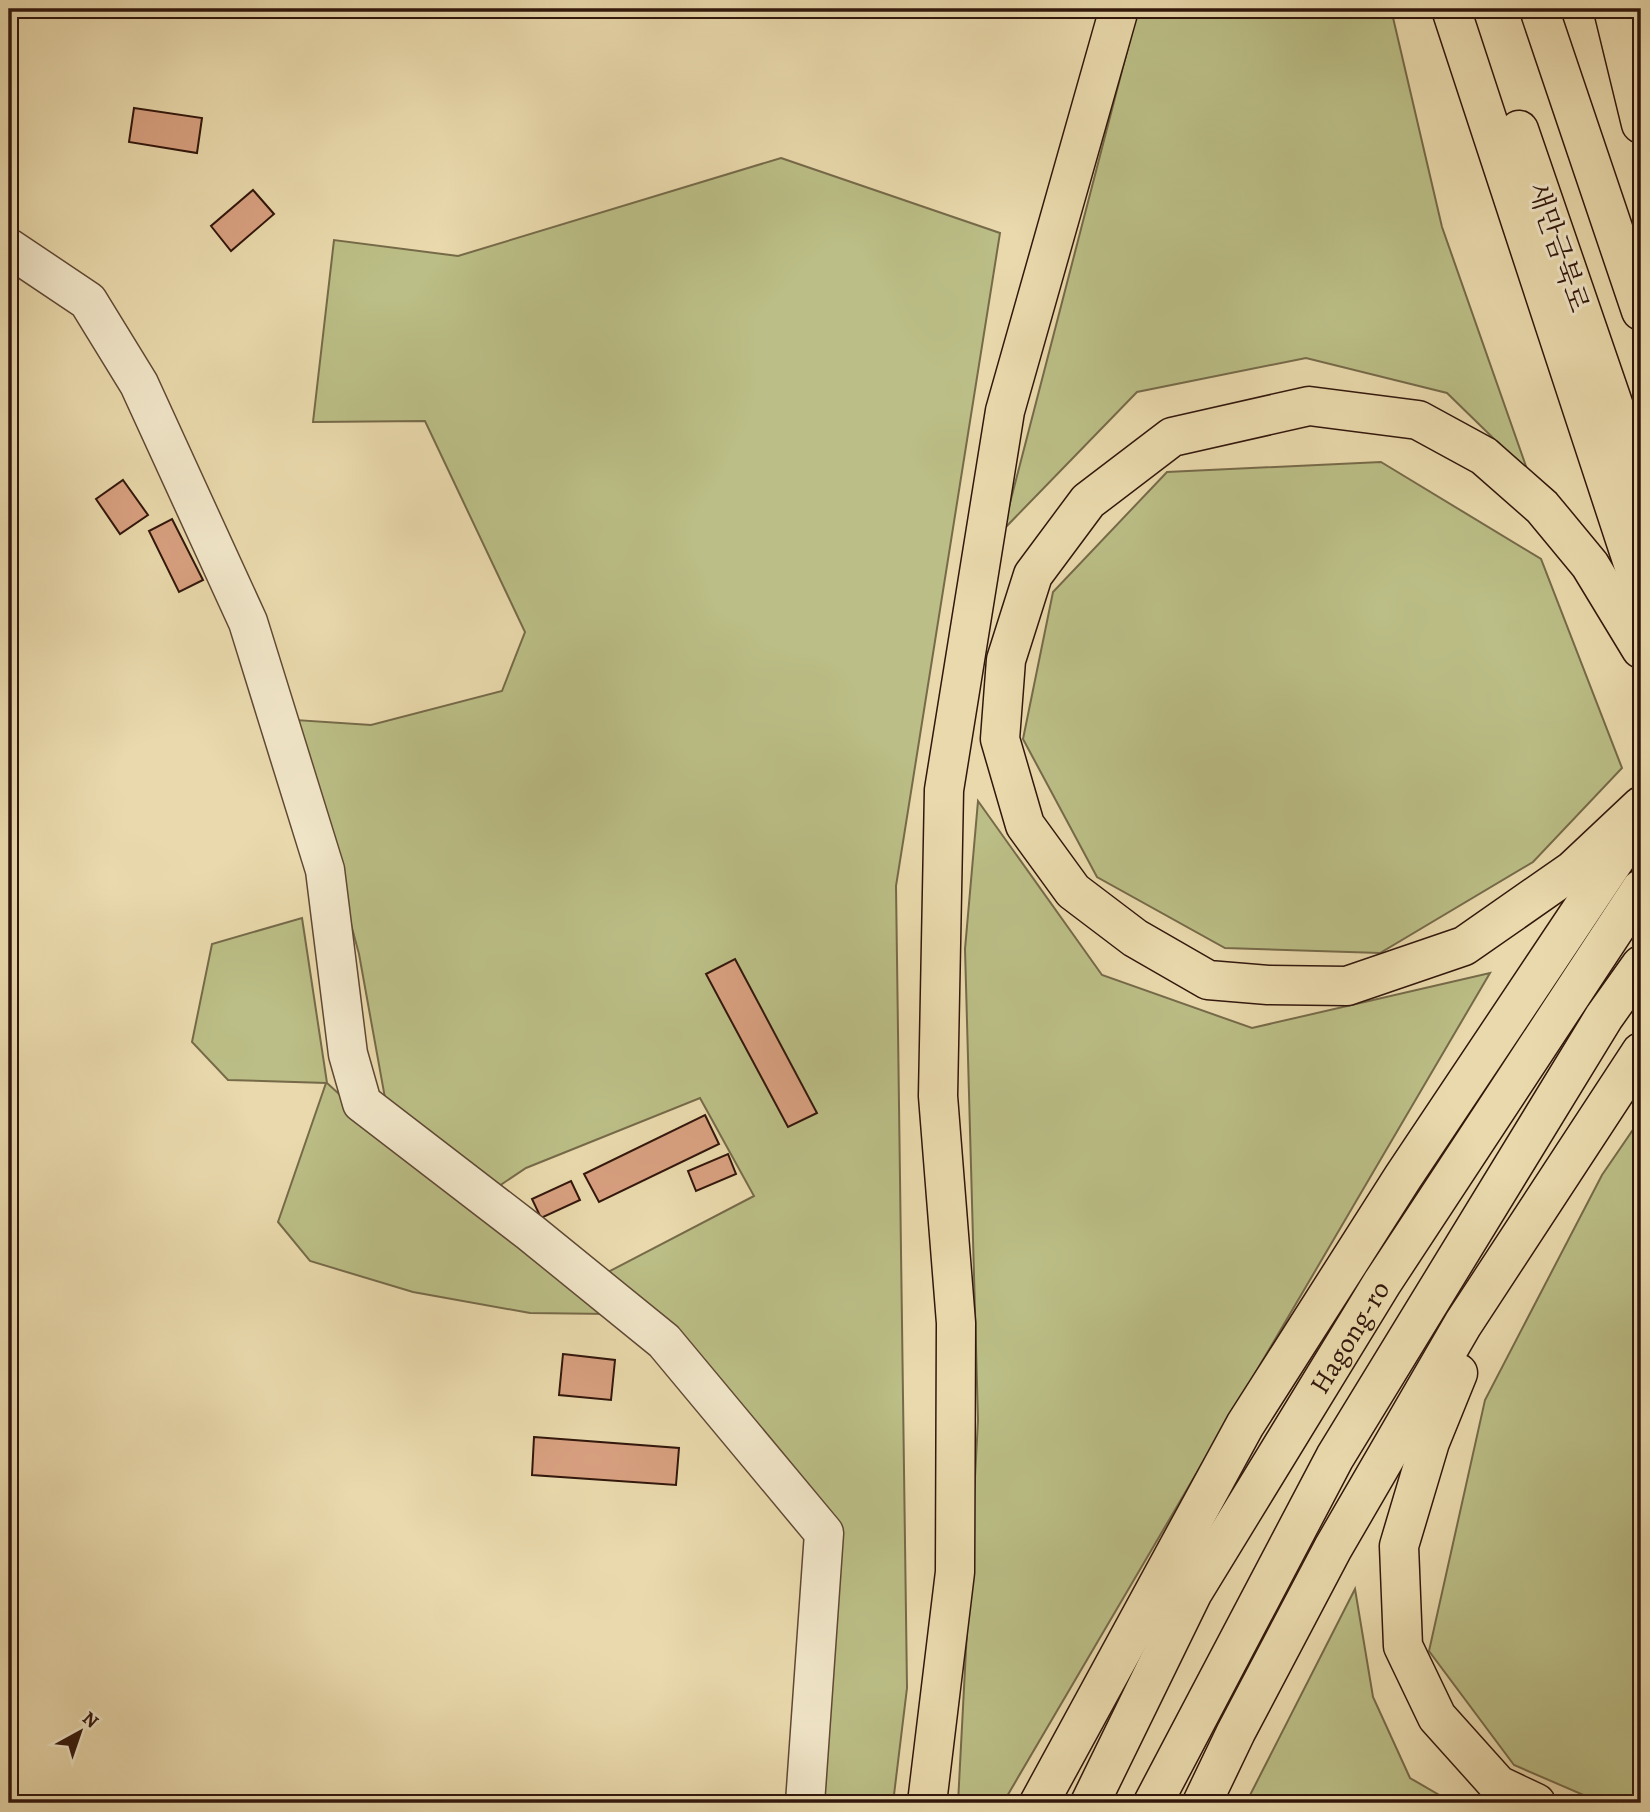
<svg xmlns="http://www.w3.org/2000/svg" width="1650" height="1812" viewBox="0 0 1650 1812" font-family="Alegreya,'Noto Serif KR',serif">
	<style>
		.green { fill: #bbbe86; stroke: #766a49; stroke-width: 2 }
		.building { fill: #d8a080; stroke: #32170c; stroke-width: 2 }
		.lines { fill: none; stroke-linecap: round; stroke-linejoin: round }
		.minor-casing { stroke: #604834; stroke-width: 41 }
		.primary-casing { stroke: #32170c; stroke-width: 41 }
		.trunk-casing { stroke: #32170c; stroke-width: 41 }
		.minor { stroke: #f1e6c9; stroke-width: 38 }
		.primary { stroke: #e9d9ac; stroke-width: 38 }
		.trunk { stroke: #e9d9ac; stroke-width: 38 }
		.labels { text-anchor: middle; stroke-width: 6; stroke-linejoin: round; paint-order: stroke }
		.street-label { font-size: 28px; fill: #32170c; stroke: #f1e6c9 }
	</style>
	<rect width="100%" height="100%" fill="#e9d9ac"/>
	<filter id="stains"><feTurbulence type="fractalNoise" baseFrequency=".00286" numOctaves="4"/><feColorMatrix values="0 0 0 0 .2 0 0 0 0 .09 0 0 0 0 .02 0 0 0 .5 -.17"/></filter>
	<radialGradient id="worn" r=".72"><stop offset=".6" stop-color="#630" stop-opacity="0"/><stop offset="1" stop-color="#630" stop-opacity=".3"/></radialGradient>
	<!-- green -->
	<g class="green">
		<polygon points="1138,9 1391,9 1442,227 1528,472 1447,393 1306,358 1137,392 1003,530"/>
		<polygon points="781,158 1000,233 896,886 907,1688 893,1803 821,1803 842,1544 608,1272 754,1196 700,1098 526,1168 499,1186 385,1098 359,954 296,720 371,725 502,691 525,632 425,421 313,422 334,240 458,256"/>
		<polygon points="1381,462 1541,559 1622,768 1533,862 1380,953 1225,948 1097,877 1023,739 1053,592 1167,472"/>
		<polygon points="978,801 1102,975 1252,1028 1490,973 1003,1803 958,1803 978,1420 965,949"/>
		<polygon points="302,918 327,1083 440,1186 609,1314 530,1313 413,1292 310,1261 278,1222 326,1083 228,1080 192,1042 212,944"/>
		<polygon points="1641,1118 1641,1803 1618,1803 1595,1800 1514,1765 1429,1651 1485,1400 1602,1175"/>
		<polygon points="1355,1589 1373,1697 1410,1778 1453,1803 1246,1803"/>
	</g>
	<!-- building -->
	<g class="building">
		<polygon points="134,108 202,118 197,153 129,142"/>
		<polygon points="253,190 274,214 231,251 211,226"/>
		<polygon points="123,480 148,515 120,534 96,499"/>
		<polygon points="172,519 203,580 179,592 149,531"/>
		<polygon points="735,959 817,1113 788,1127 706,974"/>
		<polygon points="705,1115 719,1144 599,1202 584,1174"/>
		<polygon points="728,1154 736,1174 696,1191 688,1171"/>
		<polygon points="571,1181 580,1200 541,1218 532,1199"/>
		<polygon points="563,1354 615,1360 611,1400 559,1395"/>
		<polygon points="534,1437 679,1448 676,1485 532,1475"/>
	</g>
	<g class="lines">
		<!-- minor casing -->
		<g class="minor-casing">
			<polyline id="minor" points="9,248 88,301 139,384 248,622 325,870 348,1054 362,1103 531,1233 664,1341 824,1533 805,1803"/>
		</g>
		<!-- primary casing -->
		<g class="primary-casing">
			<g id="primary">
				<path id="s1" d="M1090,1803L1193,1592L1382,1283L1641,889"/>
				<polyline points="1153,1803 1335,1457 1604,1017 1641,965"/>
			</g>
		</g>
		<!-- trunk casing -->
		<g class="trunk-casing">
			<g id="trunk">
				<polyline points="1451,9 1641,588"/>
				<polyline points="1539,9 1641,311"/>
				<polyline points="1613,9 1641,124"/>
				<polyline points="1519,130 1641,485"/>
				<polyline points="1641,649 1590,565 1542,507 1484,456 1418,420 1309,406 1172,437 1088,501 1033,575 1006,660 1000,739 1025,825 1073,891 1135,938 1208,980 1268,985 1347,986 1464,946 1573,870 1641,806"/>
				<polyline points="1458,1373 1430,1442 1399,1546 1403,1646 1437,1717 1498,1785 1536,1803"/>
				<polyline points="927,1803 955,1572 956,1323 938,1096 944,790 1005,411 1119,9"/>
				<polyline points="1039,1803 1245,1425 1403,1177 1632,834"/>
				<polyline points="1202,1803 1236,1732 1333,1548 1463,1324 1641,1052"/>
			</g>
		</g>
		<!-- minor -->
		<use href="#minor" class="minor"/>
		<!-- primary -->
		<use href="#primary" class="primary"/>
		<!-- trunk -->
		<use href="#trunk" class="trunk"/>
	</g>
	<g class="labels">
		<!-- street labels -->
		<g class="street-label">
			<text transform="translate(1559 247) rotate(71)" y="10">새만금북로</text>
			<text dy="10" stroke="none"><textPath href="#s1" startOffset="534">Hagong-ro</textPath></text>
		</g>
	</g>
	<!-- margin -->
	<rect width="1650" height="1812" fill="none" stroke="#e9d9ac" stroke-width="35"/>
	<rect x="10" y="10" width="1629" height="1791" fill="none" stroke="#32170c" stroke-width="3.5"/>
	<rect x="18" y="18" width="1615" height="1777" fill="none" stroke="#32170c" stroke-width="2"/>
	<!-- north arrow -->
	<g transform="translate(80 1732) rotate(40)" stroke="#f1e6c9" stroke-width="5" paint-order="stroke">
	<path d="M0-5L12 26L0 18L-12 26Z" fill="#32170c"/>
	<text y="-10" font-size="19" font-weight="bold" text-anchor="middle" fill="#32170c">N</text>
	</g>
	<rect width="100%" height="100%" filter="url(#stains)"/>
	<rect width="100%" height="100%" fill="url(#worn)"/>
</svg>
